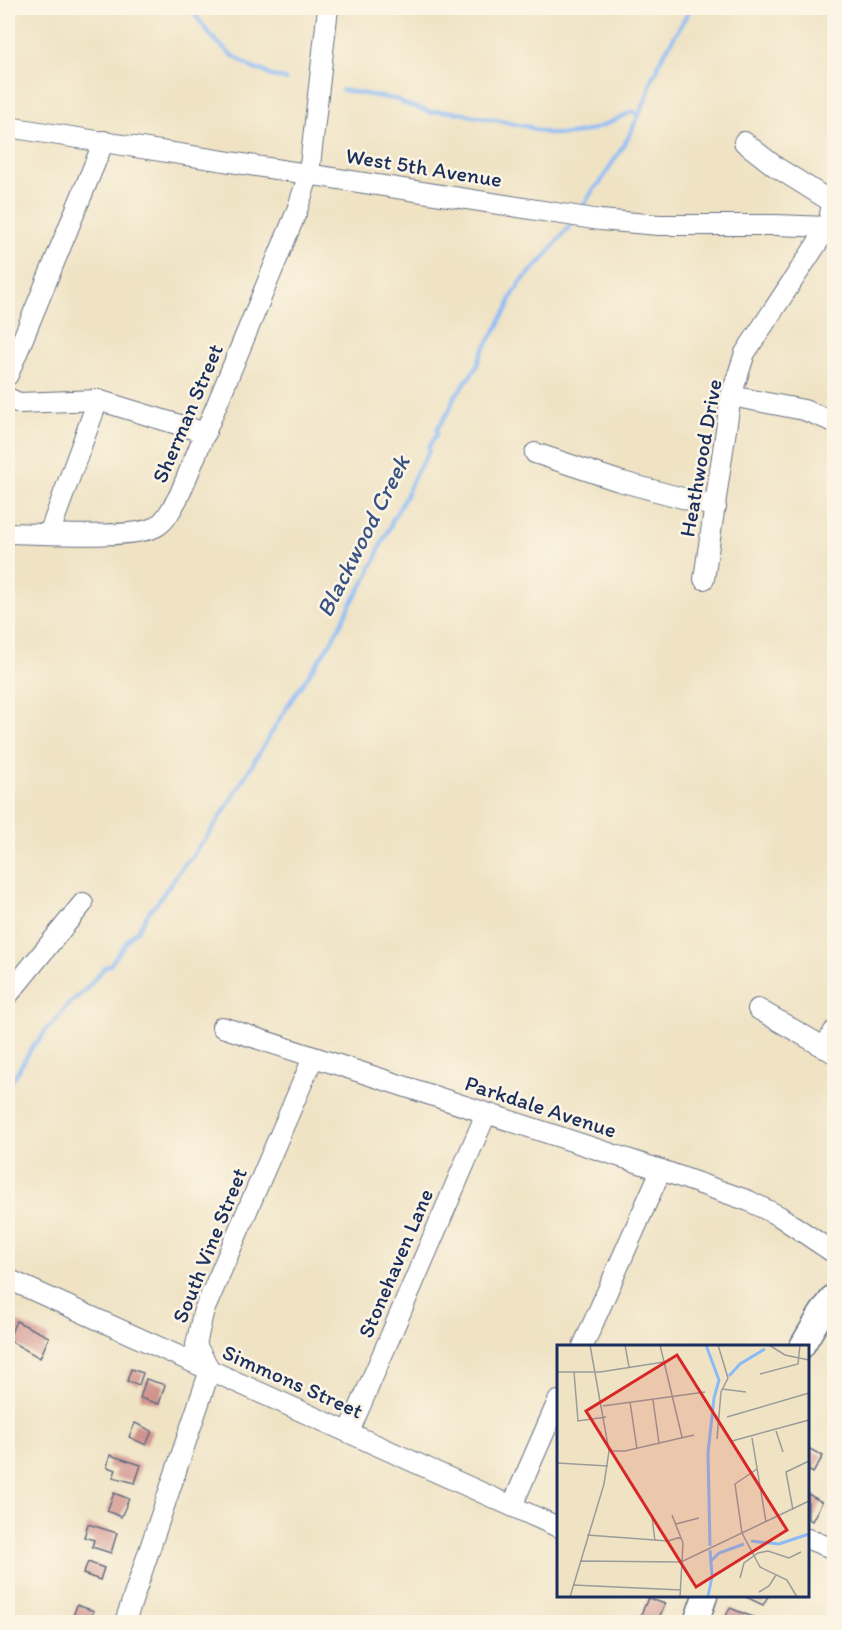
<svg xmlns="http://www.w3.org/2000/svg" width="842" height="1630" viewBox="0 0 842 1630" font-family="Itim,sans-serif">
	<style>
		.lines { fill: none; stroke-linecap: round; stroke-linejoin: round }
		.stream { stroke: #8bbbf6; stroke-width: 4 }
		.building { fill: #d1938e }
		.minor-casing { stroke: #656e82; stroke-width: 22 }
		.major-casing { stroke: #656e82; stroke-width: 27 }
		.minor { stroke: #fff; stroke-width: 20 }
		.major { stroke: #fff; stroke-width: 24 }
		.labels { text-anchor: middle; stroke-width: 5; stroke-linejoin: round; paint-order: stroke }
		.street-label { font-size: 22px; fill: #1b2f5e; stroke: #fcf5e5 }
		.water-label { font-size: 24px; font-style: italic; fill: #375284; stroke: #fcf5e5 }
		.inset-river { fill: none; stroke: #8bbbf6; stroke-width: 3 }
		.inset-road { fill: none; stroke: #9a9b9b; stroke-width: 1.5 }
		.view { fill: #d62828; fill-opacity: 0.15; stroke: #d62828; stroke-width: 3 }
		.inset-edge { fill: none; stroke: #1b2f5e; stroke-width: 3 }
	</style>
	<rect width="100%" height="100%" fill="#fcf5e5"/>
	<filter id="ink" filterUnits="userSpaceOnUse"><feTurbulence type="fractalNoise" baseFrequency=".0167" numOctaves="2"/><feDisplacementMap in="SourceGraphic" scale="12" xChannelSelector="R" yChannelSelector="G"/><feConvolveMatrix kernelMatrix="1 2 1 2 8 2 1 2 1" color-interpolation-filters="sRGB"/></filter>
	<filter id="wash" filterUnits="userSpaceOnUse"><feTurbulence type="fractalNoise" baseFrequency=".008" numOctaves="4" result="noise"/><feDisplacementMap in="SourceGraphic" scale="24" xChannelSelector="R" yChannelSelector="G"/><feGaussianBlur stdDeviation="1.35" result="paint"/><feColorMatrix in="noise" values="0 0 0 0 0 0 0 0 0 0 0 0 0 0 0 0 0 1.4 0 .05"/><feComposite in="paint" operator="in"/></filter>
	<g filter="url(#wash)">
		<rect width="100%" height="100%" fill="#efe3c4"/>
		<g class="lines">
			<!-- stream -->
			<g class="stream">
				<polyline points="190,8 211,36 229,53 254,69 263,71 271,76 282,78 286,80"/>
				<path d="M342,90L399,100L402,103L433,113L436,111L465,113L467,115L512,123C517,126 520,125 526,126C533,128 540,132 548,133C579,139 606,125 633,111L639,116"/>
				<polyline points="580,211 593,190 600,183 628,138 647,97 652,77 658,69 658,64 691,8"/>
				<polyline points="8,1087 35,1043 40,1040 47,1028 52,1025 67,1006 85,990 105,967 110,965 130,937 137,931 150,910 157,903 185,863 192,857 200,844 204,841 223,813 290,702 331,642 345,616 349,607 369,574 370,569 377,557 378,551 391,525 392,520 404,500 416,473 429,452 429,447 437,434 437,429 450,409 453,399 476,368 481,354 496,329 499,326 500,320 508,308 511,298 521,282 544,258 573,222"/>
			</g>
		</g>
		<g id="blocks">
			<!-- building -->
			<g class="building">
				<polygon points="16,1321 49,1337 40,1358 8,1340"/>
				<polygon points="131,1369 143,1373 139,1385 127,1381"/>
				<polygon points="146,1379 165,1385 159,1404 140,1398"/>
				<polygon points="135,1423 152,1431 146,1445 129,1437"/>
				<polygon points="808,1448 823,1456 813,1473 808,1470"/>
				<polygon points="110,1455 141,1465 135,1483 113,1477 116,1470 107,1467"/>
				<polygon points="114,1493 129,1499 121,1517 107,1511"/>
				<polygon points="808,1494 822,1502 812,1521 808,1519"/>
				<polygon points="88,1524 117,1533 111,1553 92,1547 94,1540 84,1537"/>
				<polygon points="88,1562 104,1568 100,1580 83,1574"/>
				<polygon points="744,1596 768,1596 763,1605"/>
				<polygon points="648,1598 665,1604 657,1622 638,1622"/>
				<polygon points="77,1605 94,1611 89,1622 71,1622"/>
				<polygon points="730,1608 760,1620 759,1622 723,1622"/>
			</g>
		</g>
	</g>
	<g filter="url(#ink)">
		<use href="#blocks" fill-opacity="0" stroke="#656e82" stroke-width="1.5"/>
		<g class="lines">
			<!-- minor casing -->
			<g class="minor-casing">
				<g id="minor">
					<polyline points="8,127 600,220 659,225 776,225 828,227 834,229"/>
					<polyline points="744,142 776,167 832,202 828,227"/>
					<polyline points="8,375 104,141"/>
					<polyline points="731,396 804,410 834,422"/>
					<polyline points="8,398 19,403 98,400 206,433"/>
					<polyline points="535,453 619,481 716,507"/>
					<path d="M8,533C37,533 136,540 157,526C167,520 173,506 179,496L296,213L309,174L328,8"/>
					<polyline points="49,534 98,400"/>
					<polyline points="704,579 731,396 745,353 828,227 834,220"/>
					<polyline points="8,995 83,903"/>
					<polyline points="758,1009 834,1053"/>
					<polyline points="222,1027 661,1170 749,1201 779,1216 834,1253"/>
					<polyline points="824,1048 834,1031"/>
					<polyline points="8,1279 558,1527"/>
					<polyline points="583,1346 661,1170"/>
					<polyline points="349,1432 486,1114"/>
					<polyline points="512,1506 558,1401"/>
					<polyline points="808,1539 834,1549"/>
					<polyline points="125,1622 210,1370 196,1345 203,1313 313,1058"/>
				</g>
			</g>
			<!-- major casing -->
			<g class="major-casing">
				<g id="major">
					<polyline points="802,1346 821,1314 834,1296"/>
					<polyline points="696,1622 705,1596"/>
				</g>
			</g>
			<!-- minor -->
			<use href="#minor" class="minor"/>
			<!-- major -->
			<use href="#major" class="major"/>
		</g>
	</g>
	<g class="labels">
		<!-- street labels -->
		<g class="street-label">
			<text transform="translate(424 167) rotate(9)" y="8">West 5th Avenue</text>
			<text transform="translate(187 413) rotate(-67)" y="8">Sherman Street</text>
			<text transform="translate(700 458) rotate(-80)" y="8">Heathwood Drive</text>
			<text transform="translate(541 1106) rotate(18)" y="8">Parkdale Avenue</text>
			<text transform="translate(209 1245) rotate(-68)" y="8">South Vine Street</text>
			<text transform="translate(395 1263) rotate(-67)" y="8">Stonehaven Lane</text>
			<text transform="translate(293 1381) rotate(24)" y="8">Simmons Street</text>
		</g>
		<!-- water labels -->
		<g class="water-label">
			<text transform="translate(363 536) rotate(-63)" y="8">Blackwood Creek</text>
		</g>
	</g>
	<!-- overview -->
	<g transform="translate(557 1345)">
		<rect width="252" height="252" fill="#efe3c4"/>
		<path class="inset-river" d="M149,0L162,35L157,53L151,108L153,201M172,31L183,19L208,4M194,196L222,199L252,189M154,216L162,208L187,199M151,252L155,231L153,205"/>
		<path class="inset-road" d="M68,0L72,22M103,0L125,92M212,0L228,10L252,15M0,27H43L107,17M17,27L21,76L49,72M203,29L241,19L243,0M165,44L189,47M96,55L102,98M73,57L80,104M46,61L148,47M170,72L252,48M219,86L226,107M195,93L209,177M160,94L164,47L171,33L161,0M175,96L252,75M52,106H68L137,90M0,118L51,121M200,124L178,139L185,188L203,222L230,235L240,252M236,165L229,127L252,116M115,170L126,198L123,252M95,172L98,196M119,179L142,173M30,190L111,196L124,192M23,216L124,217L252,156M183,233L187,218L201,208L211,206L232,213L244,207M16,240L124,245M202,247L212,241L219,230M13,252L47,139L52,106L33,0"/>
		<path class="view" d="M120,10L230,185L139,242L29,66Z"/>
		<rect width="252" height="252" class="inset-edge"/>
	</g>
	<!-- margin -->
	<rect width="842" height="1630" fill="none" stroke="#fcf5e5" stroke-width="30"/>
</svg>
